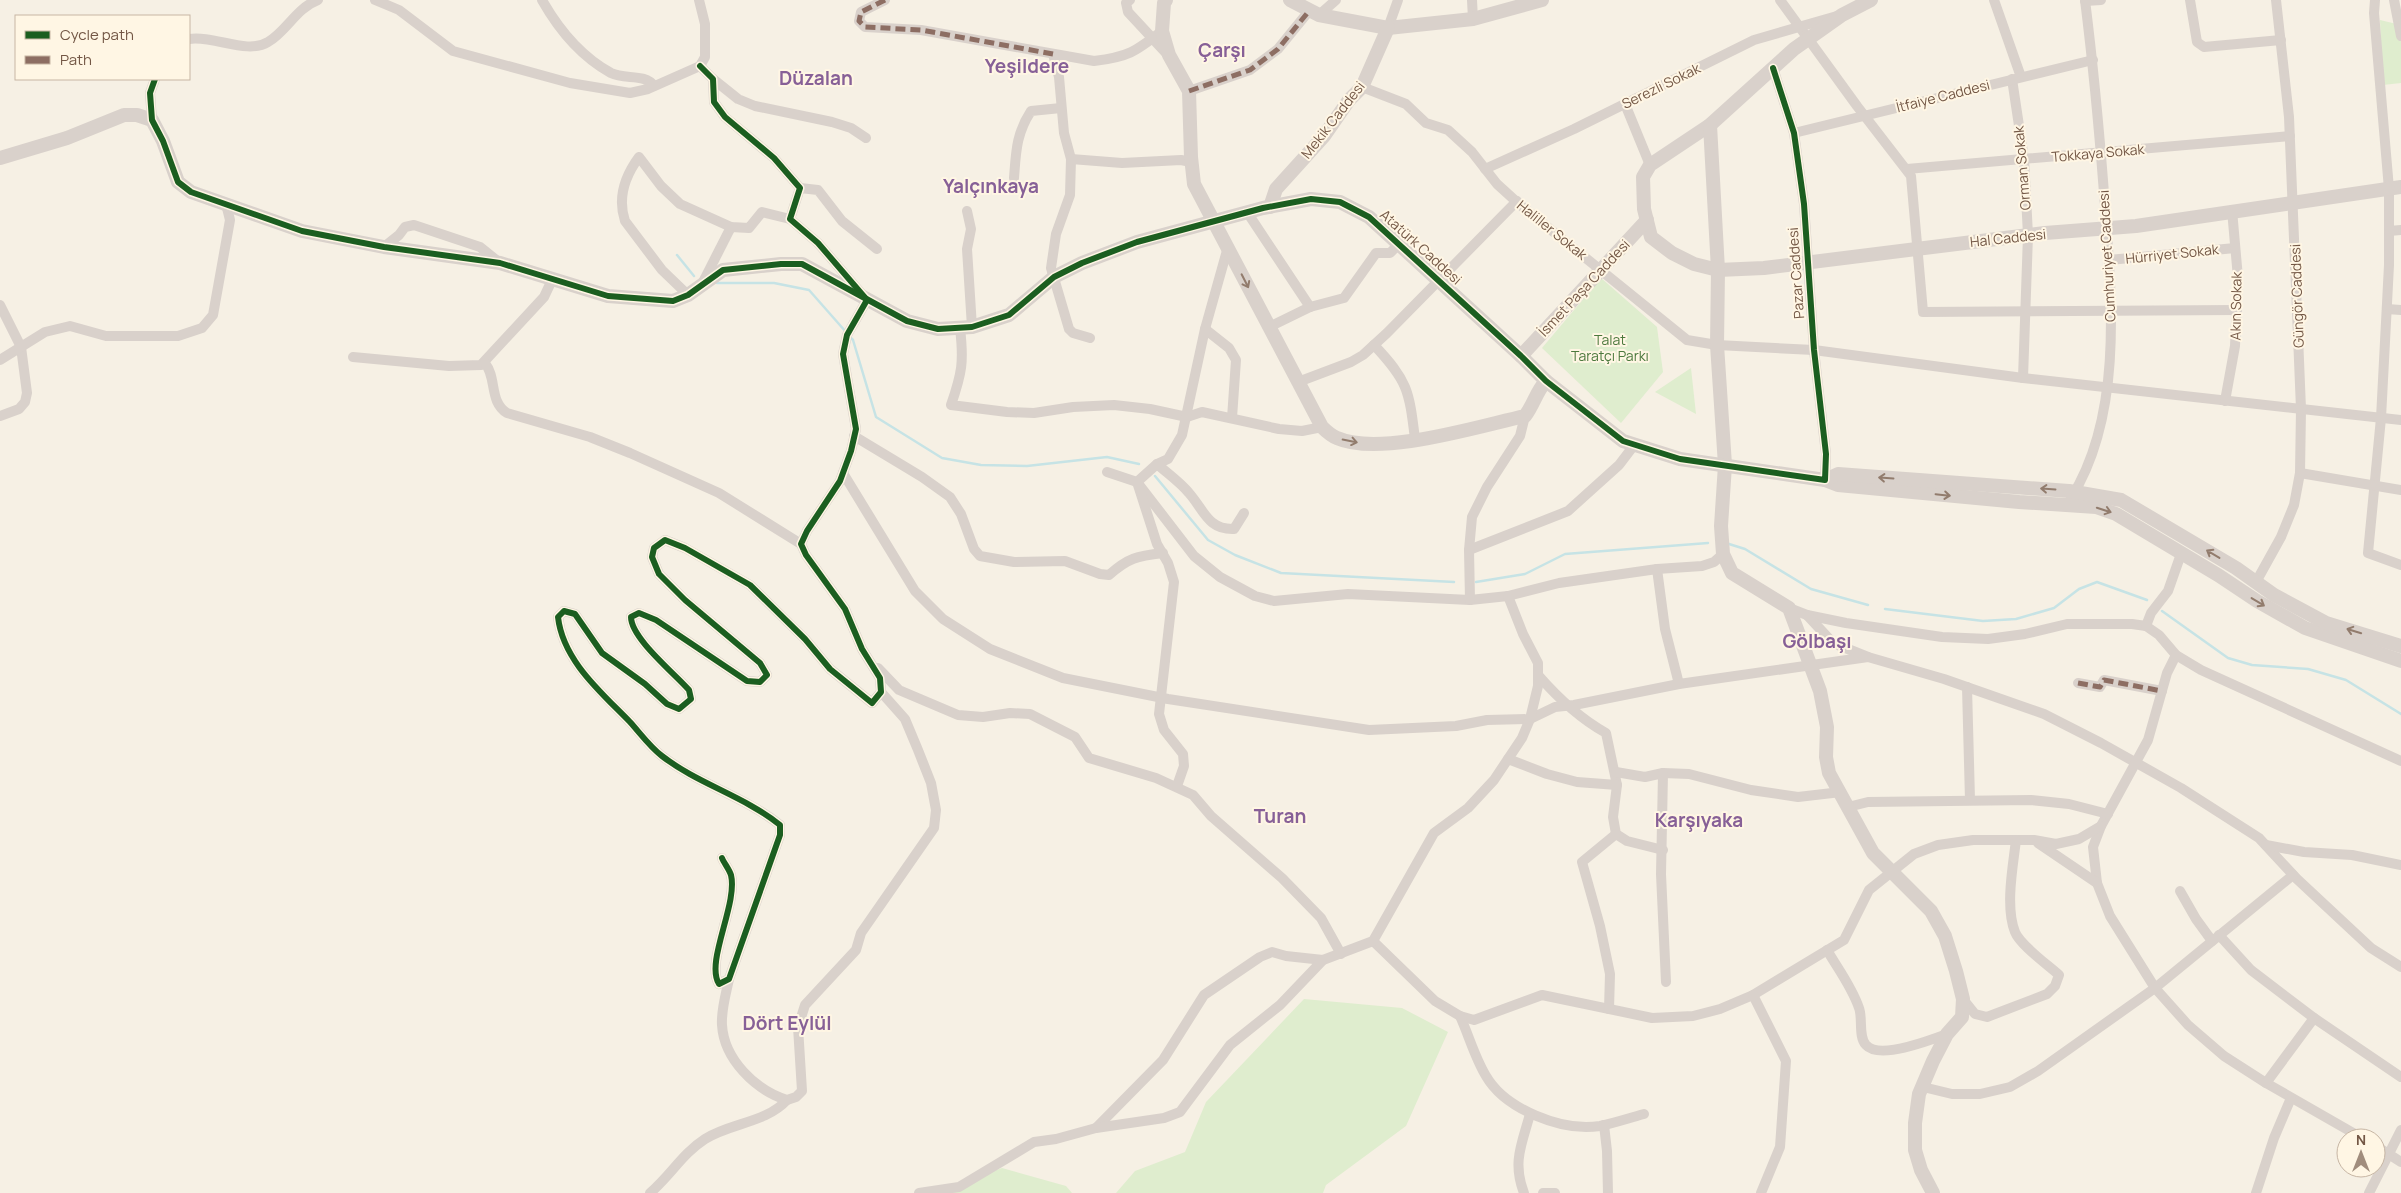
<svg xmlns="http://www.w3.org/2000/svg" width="2401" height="1193" viewBox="0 0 2401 1193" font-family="Manrope,sans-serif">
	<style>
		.green { fill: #dfedce }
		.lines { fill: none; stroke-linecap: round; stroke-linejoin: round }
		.stream { stroke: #c6e3e5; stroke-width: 2.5 }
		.street { stroke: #d9d1cb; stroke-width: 10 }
		.secondary { stroke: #d9d1cb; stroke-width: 14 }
		.quiet { stroke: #8d6e63; stroke-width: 5; stroke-dasharray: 10 5; stroke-linecap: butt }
		.cycleway-casing { stroke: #fff6e4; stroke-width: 9 }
		.cycleway { stroke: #1b5e20; stroke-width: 6 }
		.oneway { stroke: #927c6d }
		.labels { text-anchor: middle; stroke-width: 4; stroke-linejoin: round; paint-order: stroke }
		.street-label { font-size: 14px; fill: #735745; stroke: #fff6e4 }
		.park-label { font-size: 14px; fill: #4c793d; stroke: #fff6e4 }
		.district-label { font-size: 19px; font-weight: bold; fill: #876097; stroke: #fff6e4 }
	</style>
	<rect width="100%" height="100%" fill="#f6f0e4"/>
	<!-- green -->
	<g class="green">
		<polygon points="2380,20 2401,25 2401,83 2383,85"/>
		<polygon points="1601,278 1657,327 1663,372 1621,423 1542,348"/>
		<polygon points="1691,368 1696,414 1655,392"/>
		<polygon points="1304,999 1402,1008 1448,1032 1406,1126 1326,1185 1323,1193 1116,1193 1135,1171 1185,1152 1206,1102"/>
		<polygon points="1002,1168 1066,1186 1072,1193 930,1193"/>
	</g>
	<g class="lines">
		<!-- stream -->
		<g class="stream">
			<polyline points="677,255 694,276"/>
			<polyline points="717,283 774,283 809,290 846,332"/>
			<polyline points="849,336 853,340 876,417 942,458 981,465 1027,466 1107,457 1139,464"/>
			<polyline points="1155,476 1208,540 1235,555 1281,573 1454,582"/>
			<polyline points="1729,544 1745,549 1811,589 1868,605"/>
			<polyline points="1476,582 1525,574 1565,554 1708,543"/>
			<polyline points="1885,609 1983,621 2016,619 2054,608 2079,589 2097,582 2147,600"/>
			<polyline points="2162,611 2228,658 2252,665 2308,669 2346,680 2401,714"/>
		</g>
		<!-- street -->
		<g class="street">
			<polyline points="375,0 399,10 453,51 570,83 630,93 648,89 700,66 705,57 705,24 699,0"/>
			<path d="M542,0C559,30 580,56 611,73C625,80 645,73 654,86"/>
			<path d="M885,0L861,12L859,21L865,27L921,30L1094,61C1128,57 1135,52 1162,31"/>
			<polyline points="1130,0 1126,3 1128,12 1167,54"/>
			<polyline points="1472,0 1473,19"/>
			<polyline points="1780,0 1857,106 1911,176 1923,312 2237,310"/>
			<polyline points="1994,0 2021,77"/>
			<polyline points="2190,0 2197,42 2204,47 2281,40"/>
			<polyline points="2375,0 2374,13 2389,189 2389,265 2381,418 2368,553 2401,565"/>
			<polyline points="2394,0 2401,36"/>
			<polyline points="2085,1 2101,0"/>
			<polyline points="1319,15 1336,0"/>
			<polyline points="1388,28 1398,0"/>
			<path d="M189,39C214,35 247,55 268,42C287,31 296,8 318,0"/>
			<polyline points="1053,54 1059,77 1064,133 1071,159 1070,195 1056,234 1051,268 1069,329 1073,333 1090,338"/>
			<path d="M700,66L713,79L714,102L725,117L774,158L800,188L790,219L818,243L867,300L847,335L843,354L856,429L851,451L840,481L807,531L801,544L806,555L845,609L862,649L880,678L881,692L872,703L830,669L805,639L750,585L685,548L665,540L654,548L652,557L659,574L685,600L760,663L767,675L760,682L747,681L656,620L639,613L631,617C631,638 674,673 689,690L691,699L679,709L667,704L645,684L602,653L575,614L564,611L558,617C563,661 602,693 630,722C640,733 650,747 662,756C698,784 744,796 780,825V835L729,979L719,984C705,962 738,904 731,875C729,869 724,863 722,858"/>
			<polyline points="1773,68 1794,133 1804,204 1814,350 1826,454 1825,480"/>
			<polyline points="713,79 738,99 755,106 832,122 851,128 866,138"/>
			<polyline points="2012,79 2024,159 2028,235 2023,378"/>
			<polyline points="1362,87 1406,104 1426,123 1448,130 1472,152 1497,184 1519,204 1687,340 1717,345 1814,350 2023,378 2401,420"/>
			<polyline points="1189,91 1250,70 1278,49 1309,11"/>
			<polyline points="1625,104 1650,165"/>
			<polyline points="152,120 150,93 155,79"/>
			<polyline points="1794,133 2093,60"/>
			<polyline points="1071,159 1122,163 1181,160 1191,162"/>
			<polyline points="1485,169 1574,129 1754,40 1837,16"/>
			<polyline points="1907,169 2290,136"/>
			<path d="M1014,178C1016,152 1016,134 1031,111L1061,108"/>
			<polyline points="800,188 818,190 842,221 877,249"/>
			<polyline points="967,211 971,229 967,249 972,327"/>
			<polyline points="1247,212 1310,307"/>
			<polyline points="2389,231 2401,230"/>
			<polyline points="384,247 399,235 405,227 414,225 480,247 500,263"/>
			<polyline points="2109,260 2235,248"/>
			<polyline points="702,284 731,227"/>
			<path d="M688,295L662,270L625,221C617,197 625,176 639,157L661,186L680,204L731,227L749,228L762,212L790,219"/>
			<polyline points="0,305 21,347 27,393 25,402 19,409 0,416"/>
			<polyline points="2387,309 2401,310"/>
			<polyline points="1269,327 1310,307 1344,298 1376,253 1390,253 1399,244"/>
			<path d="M960,328C964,362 962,373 951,405L1007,412L1034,413L1073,407L1114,405L1150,409L1187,417L1202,412L1279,429L1302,431L1322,427"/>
			<polyline points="1205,329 1229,348 1236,360 1232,418"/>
			<path d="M1374,345C1408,381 1409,390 1415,439"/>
			<polyline points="353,357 449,366 481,365 544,297 552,280"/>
			<polyline points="0,360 45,332 70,326 106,336 178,336 202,328 213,315 230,220 226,204"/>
			<path d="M485,363C497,378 489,402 507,413L590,437L630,453L719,493L801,544"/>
			<polyline points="1298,382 1351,362 1363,355 1387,333 1517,201"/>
			<polyline points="2225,401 2235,346 2238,278 2232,210"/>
			<path d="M854,436L922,477L950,497L961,514L974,549L980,556L1014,562L1065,561L1100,574L1109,575C1128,558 1137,556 1163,553"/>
			<path d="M1157,464C1167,473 1180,482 1189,493C1204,510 1208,530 1234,529L1244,513"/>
			<polyline points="1107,472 1137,482 1194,556 1220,577 1255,596 1274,601 1348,594 1470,600 1508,596 1559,583 1657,569 1702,566 1714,562 1723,554"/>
			<polyline points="843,473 915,591 943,619 990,649 1063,678 1168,699 1369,730 1456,726 1487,720 1530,719 1555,707 1574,705 1679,684 1868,657"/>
			<polyline points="2300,473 2401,490"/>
			<path d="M2071,498C2125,412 2111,290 2104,193C2099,128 2093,64 2085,0"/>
			<polyline points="1469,550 1568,511 1619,465 1635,444"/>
			<polyline points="1657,569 1665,629 1679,684"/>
			<polyline points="2256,582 2281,537 2294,505 2300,473 2301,409 2289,117 2276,0"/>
			<polyline points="1470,600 1469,550 1472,517 1487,487 1520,436 1525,416"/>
			<polyline points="1789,608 1807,615 1846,623 1942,637 1988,639 2025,634 2067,624 2132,624 2146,626 2159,635 2176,655 2201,670 2401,761"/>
			<polyline points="1807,615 1833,643 1868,657 1944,679 2044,714 2101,743 2181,788 2259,838 2297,879 2371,948 2401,967"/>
			<polyline points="2146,626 2151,613 2168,591 2181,554"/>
			<polyline points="2176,655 2167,673 2148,740 2101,826 2093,847 2097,883 2110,916 2155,988 2188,1025 2224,1056 2266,1083 2362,1138"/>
			<polyline points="878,668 899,690 958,715 983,717 1010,713 1030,714 1075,737 1089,758 1156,778 1193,795 1211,816 1282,878 1321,918 1341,954"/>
			<path d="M1538,675C1558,698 1579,718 1606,733L1617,785L1613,817L1616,834L1627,841L1663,850"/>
			<polyline points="2078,683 2100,687 2104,680 2162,691"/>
			<polyline points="1967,687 1970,800"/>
			<polyline points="1508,759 1547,774 1577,782 1617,785"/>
			<polyline points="1616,772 1645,777 1663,773 1689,774 1751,790 1798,797 1841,792"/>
			<polyline points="1663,773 1661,874 1666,982"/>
			<polyline points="1177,786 1184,766 1183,754 1164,730 1159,714 1174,582 1168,563 1157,544 1137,482 1157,464 1168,459 1182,435 1205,329 1228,247"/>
			<polyline points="1848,807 1868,802 2031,800 2069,804 2108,814"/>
			<polyline points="2038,843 2097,883"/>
			<polyline points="2266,845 2304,852 2352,855 2401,865"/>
			<polyline points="2180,891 2196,919 2212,941"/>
			<polyline points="2219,935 2251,970 2314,1018 2401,1077"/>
			<polyline points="1373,941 1435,1001 1460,1016 1474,1020 1542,995 1652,1018 1693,1016 1720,1009 1753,995 1844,940 1869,890 1914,854 1938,845 1973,840 2034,840 2056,844 2079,839 2101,826"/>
			<path d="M1827,950C1838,969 1852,987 1859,1008C1863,1018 1858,1037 1866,1045C1879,1060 1931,1040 1947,1034"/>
			<path d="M729,979C726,994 721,1010 722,1025C724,1059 755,1090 787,1100L796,1097L802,1091L798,1027L805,1005L856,950L861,933L934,828L936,810L931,783L918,750L905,719L881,692"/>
			<polyline points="1753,995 1786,1061 1780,1147 1761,1193"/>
			<path d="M1963,999L1975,1014L1987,1017L2047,994L2055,986L2059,975C2048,965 2020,945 2015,932C2005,907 2013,866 2016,840"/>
			<polyline points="1609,1009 1610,974 1600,926 1582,862 1616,834"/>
			<path d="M1460,1016C1469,1036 1475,1058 1486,1076C1505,1109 1562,1132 1600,1126C1614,1123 1629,1118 1644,1114"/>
			<polyline points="2266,1083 2314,1018"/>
			<polyline points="1923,1087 1952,1094 1980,1094 2010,1087 2038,1071 2155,988 2293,875"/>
			<polyline points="1604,1125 1607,1151 1608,1193"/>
			<polyline points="1096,1128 1163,1060 1204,995 1260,957 1272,952 1286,956 1323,960"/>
			<polyline points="2376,1146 2401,1162"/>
			<path d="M650,1193C670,1176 683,1153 705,1139C730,1123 766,1123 787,1100"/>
			<polyline points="919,1193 959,1187 1034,1142 1056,1139 1096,1128 1164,1118 1180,1112 1230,1045 1280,1005 1323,960 1373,941 1434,833 1468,808 1494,780 1522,738 1530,719 1538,686 1538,663 1523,634 1508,596"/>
			<path d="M1524,1193C1512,1162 1522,1144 1530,1114"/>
			<polyline points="1543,1193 1555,1193"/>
			<polyline points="2256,1193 2274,1138 2291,1098"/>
			<polyline points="2369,1193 2401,1130"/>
		</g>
		<!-- secondary -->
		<g class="secondary">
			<path d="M1166,0L1164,3L1162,31L1169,55L1189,91L1191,157L1194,184L1322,427C1326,431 1332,436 1337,438C1380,457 1479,426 1525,416C1534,404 1536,392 1546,381"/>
			<polyline points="1290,0 1319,15 1388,28 1473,19 1542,0"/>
			<polyline points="1871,0 1842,15 1794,49 1710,125 1650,165 1643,177 1644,209 1651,237 1672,253 1694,264 1718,270 1764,268 2045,233 2136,226 2401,187"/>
			<polyline points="1710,125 1718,270 1717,345 1725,465 1721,526 1723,554 1732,573 1789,608 1820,691 1827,727 1826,757 1829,773 1873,853 1931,911 1945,936 1956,971 1963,999 1962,1017 1947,1034 1933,1061 1919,1094 1915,1123 1915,1150 1921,1170 1933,1193"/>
			<polyline points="0,158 67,138 124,115 137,115 152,120 163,141 178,182 191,192 302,231 384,247 500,263 608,296 673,301 688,295 723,270 781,264 802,264 907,321 938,329 972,327 1009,315 1054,277 1082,263 1137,242 1263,208 1311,199 1340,202 1369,217 1521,356 1546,381 1623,441 1680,459 1825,480 1838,485 2019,502 2096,507 2116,514 2218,575 2257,601 2305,628 2401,661"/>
			<polyline points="1270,207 1276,189 1324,136 1349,100 1362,87 1388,28"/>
			<polyline points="1521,356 1647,220"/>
			<polyline points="1825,480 1838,474 2069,491 2121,500 2236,568 2274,595 2326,623 2401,646"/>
		</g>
		<!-- quiet -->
		<g class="quiet">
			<polyline points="885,0 861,12 859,21 865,27 921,30 1053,54"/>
			<polyline points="1189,91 1250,70 1278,49 1309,11"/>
			<polyline points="2078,683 2100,687 2104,680 2162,691"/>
		</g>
		<!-- cycleway casing -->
		<g class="cycleway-casing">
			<g id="cycleway">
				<path d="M700,66L713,79L714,102L725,117L774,158L800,188L790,219L818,243L867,300L847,335L843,354L856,429L851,451L840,481L807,531L801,544L806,555L845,609L862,649L880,678L881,692L872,703L830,669L805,639L750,585L685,548L665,540L654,548L652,557L659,574L685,600L760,663L767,675L760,682L747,681L656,620L639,613L631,617C631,638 674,673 689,690L691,699L679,709L667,704L645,684L602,653L575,614L564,611L558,617C563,661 602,693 630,722C640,733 650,747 662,756C698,784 744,796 780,825V835L729,979L719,984C705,962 738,904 731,875C729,869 724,863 722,858"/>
				<polyline points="155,79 150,93 152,120 163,141 178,182 191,192 302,231 384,247 500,263 608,296 673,301 688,295 723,270 781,264 802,264 907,321 938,329 972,327 1009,315 1054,277 1082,263 1137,242 1263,208 1311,199 1340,202 1369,217 1521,356 1546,381 1623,441 1680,459 1825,480 1826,454 1814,350 1804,204 1794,133 1773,68"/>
			</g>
		</g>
		<!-- cycleway -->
		<use href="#cycleway" class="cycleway"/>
	</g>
	<!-- one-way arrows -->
	<defs><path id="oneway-shaft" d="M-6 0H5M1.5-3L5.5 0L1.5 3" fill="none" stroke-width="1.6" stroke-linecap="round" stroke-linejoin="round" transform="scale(1.25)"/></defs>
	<g class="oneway">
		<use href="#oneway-shaft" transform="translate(1245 281) rotate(63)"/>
		<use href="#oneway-shaft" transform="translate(1350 441) rotate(11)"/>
		<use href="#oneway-shaft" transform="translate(1886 478) rotate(-176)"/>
		<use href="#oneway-shaft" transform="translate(2048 489) rotate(-176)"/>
		<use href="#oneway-shaft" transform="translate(1943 495) rotate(6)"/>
		<use href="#oneway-shaft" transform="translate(2104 510) rotate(18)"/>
		<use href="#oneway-shaft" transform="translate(2213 554) rotate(-149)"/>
		<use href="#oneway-shaft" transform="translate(2258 602) rotate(31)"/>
		<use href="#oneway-shaft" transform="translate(2354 631) rotate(-163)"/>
	</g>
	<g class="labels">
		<!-- street labels -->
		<g class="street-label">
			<text transform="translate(1661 86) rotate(-26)" y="5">Serezli Sokak</text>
			<text transform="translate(1943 96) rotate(-14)" y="5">İtfaiye Caddesi</text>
			<text transform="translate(1333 120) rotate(-52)" y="5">Mekik Caddesi</text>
			<text transform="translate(2098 153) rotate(-5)" y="5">Tokkaya Sokak</text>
			<text transform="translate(2022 168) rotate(-95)" y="5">Orman Sokak</text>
			<text transform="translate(1552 230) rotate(39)" y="5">Haliller Sokak</text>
			<text transform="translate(2008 238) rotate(-6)" y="5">Hal Caddesi</text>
			<text transform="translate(1421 247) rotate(42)" y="5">Atatürk Caddesi</text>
			<text transform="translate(2172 254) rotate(-6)" y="5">Hürriyet Sokak</text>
			<text transform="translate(2107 256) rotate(-93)" y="5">Cumhuriyet Caddesi</text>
			<text transform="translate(1796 273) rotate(-94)" y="5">Pazar Caddesi</text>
			<text transform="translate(1584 288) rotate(-47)" y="5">İsmet Paşa Caddesi</text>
			<text transform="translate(2297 296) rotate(-92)" y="5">Güngör Caddesi</text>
			<text transform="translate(2236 306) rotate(-89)" y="5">Akın Sokak</text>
		</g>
		<!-- park labels -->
		<g class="park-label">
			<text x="1610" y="345">Talat<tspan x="1610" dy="16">Taratçı Parkı</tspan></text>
		</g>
		<!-- district labels -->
		<g class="district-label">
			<text x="1222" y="57">Çarşı</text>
			<text x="1027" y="73">Yeşildere</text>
			<text x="816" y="85">Düzalan</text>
			<text x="991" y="193">Yalçınkaya</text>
			<text x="1817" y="648">Gölbaşı</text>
			<text x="1280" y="823">Turan</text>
			<text x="1699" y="827">Karşıyaka</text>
			<text x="787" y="1030">Dört Eylül</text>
		</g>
	</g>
	<!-- legend -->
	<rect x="15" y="15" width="175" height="65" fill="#fff6e4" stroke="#c7b6a4"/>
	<rect x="25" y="31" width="25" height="8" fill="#1b5e20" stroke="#c7b6a4"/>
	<text x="60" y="40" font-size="15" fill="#735745">Cycle path</text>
	<rect x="25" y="56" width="25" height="8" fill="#8d6e63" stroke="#c7b6a4"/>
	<text x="60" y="65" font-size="15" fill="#735745">Path</text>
	<!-- north arrow -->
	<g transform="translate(2361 1153)"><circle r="24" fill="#fff6e4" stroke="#c7b6a4"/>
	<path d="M0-4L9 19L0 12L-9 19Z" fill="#a18d7d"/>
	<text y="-8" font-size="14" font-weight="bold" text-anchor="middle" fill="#735745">N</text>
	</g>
</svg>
